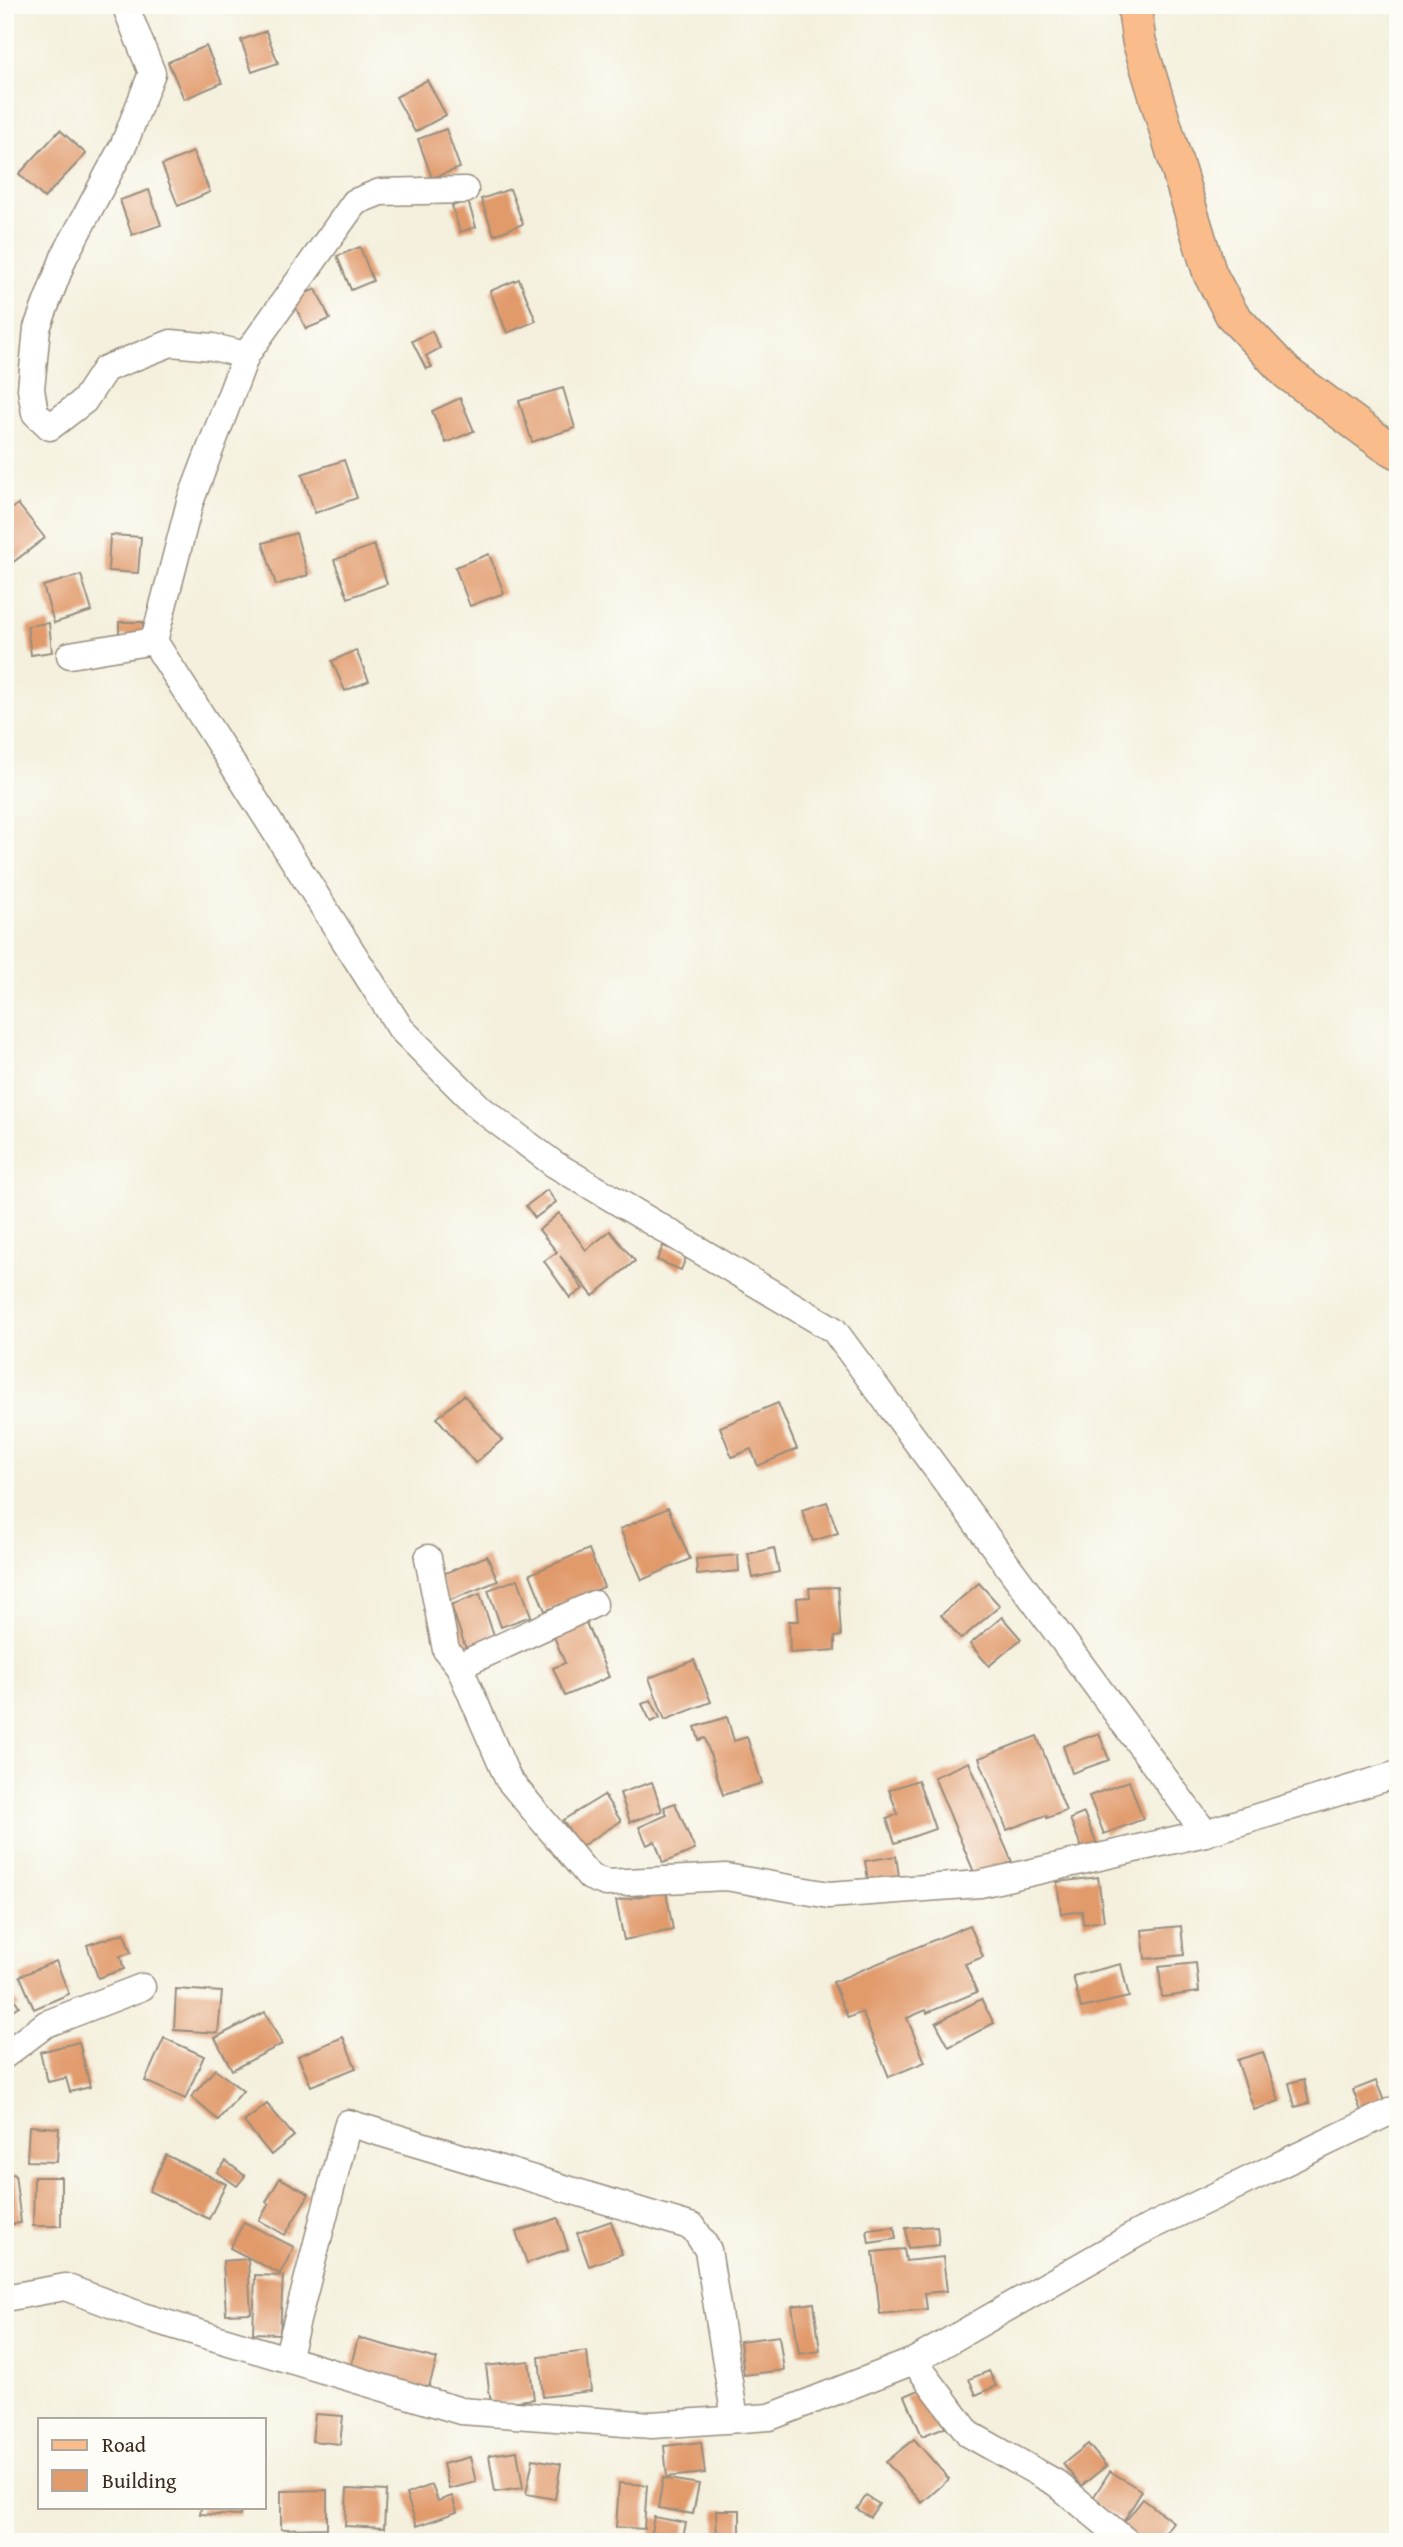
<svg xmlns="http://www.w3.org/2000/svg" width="1403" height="2547" viewBox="0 0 1403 2547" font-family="'Gentium Book Plus',serif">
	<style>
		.building { fill: #e19a6a }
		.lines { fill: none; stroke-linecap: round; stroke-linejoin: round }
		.minor-casing { stroke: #988d7e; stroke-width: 29 }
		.major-casing { stroke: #988d7e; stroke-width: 36 }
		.minor { stroke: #fff; stroke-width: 26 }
		.major { stroke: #fabc8b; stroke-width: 33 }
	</style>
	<rect width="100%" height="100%" fill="#fdfcf7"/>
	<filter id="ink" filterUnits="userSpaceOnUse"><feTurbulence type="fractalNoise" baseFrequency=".0143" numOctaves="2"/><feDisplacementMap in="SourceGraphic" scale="14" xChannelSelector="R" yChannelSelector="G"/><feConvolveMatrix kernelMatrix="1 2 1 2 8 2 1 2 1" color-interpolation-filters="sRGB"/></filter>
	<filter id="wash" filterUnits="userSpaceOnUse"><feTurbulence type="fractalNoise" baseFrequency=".00686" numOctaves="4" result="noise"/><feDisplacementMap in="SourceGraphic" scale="28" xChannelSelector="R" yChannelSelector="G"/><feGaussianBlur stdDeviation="1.57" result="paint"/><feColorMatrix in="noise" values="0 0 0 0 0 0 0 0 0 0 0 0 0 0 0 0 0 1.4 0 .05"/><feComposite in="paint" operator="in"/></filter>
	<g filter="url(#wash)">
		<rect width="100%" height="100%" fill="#f4f0dd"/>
		<g id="blocks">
			<!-- building -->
			<g class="building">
				<polygon points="266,31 278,63 252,72 241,40"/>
				<polygon points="206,46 222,83 184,99 168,62"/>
				<polygon points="427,80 446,115 415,132 396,97"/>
				<polygon points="446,129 460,168 432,178 418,139"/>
				<polygon points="60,130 86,154 44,198 19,174"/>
				<polygon points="193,152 210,192 178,206 162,165"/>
				<polygon points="510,189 523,224 494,235 481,199"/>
				<polygon points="149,190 161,225 132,235 120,200"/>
				<polygon points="468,201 476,227 460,232 452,206"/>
				<polygon points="360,247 373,281 351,290 337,256"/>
				<polygon points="519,279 536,321 507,333 490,291"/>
				<polygon points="316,289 330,319 306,329 292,299"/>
				<polygon points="432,331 440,348 426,356 432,367 426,369 412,341"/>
				<polygon points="563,388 575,428 532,442 519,401"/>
				<polygon points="460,398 474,431 446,443 432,411"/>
				<polygon points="344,460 357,498 315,513 302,474"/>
				<polygon points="18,504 45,538 8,566 5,562 5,514"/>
				<polygon points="296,533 308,575 276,585 263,543"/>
				<polygon points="110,535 141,537 138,573 108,571"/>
				<polygon points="374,545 387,584 348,598 334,560"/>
				<polygon points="489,554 504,593 470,606 455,567"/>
				<polygon points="81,575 92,611 54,623 43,586"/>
				<rect x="119" y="622" width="24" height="14"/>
				<polygon points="49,623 52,652 31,655 27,626"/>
				<polygon points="356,650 369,681 345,691 332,661"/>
				<polygon points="547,1190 556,1202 535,1218 526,1206"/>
				<polygon points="559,1213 586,1250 610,1231 635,1261 593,1296 560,1256 583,1289 570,1298 544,1261 557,1252 539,1230"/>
				<polygon points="663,1246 687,1255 681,1270 657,1260"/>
				<polygon points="464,1395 502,1440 475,1463 437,1418"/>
				<polygon points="778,1403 797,1449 758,1466 751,1449 732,1457 720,1427"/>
				<polygon points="827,1502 838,1533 813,1541 802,1510"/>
				<polygon points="668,1508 690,1559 642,1580 620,1529"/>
				<polygon points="774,1548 779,1572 753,1578 748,1554"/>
				<polygon points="589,1549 604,1587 545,1611 530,1574"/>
				<polygon points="738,1555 739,1571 697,1575 696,1559"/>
				<polygon points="487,1556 498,1581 448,1601 438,1576"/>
				<polygon points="518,1579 531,1616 501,1627 488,1590"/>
				<polygon points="979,1583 1000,1606 961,1639 941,1615"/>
				<polygon points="838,1587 841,1636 835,1637 835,1650 790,1653 789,1621 799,1621 797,1598 810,1597 809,1588"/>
				<polygon points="480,1594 495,1639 466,1649 451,1605"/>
				<polygon points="1002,1617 1021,1639 989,1666 970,1644"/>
				<polygon points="584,1618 609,1677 565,1696 553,1668 565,1663 552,1632"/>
				<polygon points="694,1660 711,1702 665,1720 649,1678"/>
				<polygon points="651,1700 660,1718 651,1722 642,1704"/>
				<polygon points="727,1717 734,1741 747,1737 762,1783 723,1795 705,1738 699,1740 695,1727"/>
				<polygon points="1099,1733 1109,1760 1072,1773 1063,1746"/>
				<polygon points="1037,1736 1066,1811 1047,1818 1046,1815 1007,1830 979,1758"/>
				<polygon points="969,1762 1012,1862 976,1877 934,1777"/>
				<polygon points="918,1780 935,1829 895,1843 887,1819 898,1814 889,1790"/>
				<polygon points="1129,1781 1143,1819 1104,1834 1089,1796"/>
				<polygon points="652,1782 662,1811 630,1822 620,1793"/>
				<polygon points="604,1795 621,1821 580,1847 563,1820"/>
				<polygon points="675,1803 695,1850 663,1863 655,1841 647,1845 639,1827 667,1815 664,1807"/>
				<polygon points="1084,1813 1098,1847 1084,1853 1070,1819"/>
				<polygon points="896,1856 900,1883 869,1887 865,1861"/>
				<polygon points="1098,1877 1104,1921 1083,1924 1082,1911 1061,1914 1057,1882"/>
				<polygon points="666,1891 673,1930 624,1940 616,1901"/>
				<polygon points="970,1925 983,1957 965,1964 977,1992 927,2013 926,2010 907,2018 925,2062 889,2077 862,2012 848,2018 833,1982"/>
				<polygon points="1181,1926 1184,1955 1145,1959 1142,1930"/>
				<polygon points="124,1933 131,1953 120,1956 124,1969 98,1978 87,1945"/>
				<polygon points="56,1961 69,1994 34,2009 20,1976"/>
				<polygon points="1196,1963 1199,1992 1162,1997 1159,1967"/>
				<polygon points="1121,1964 1129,1997 1081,2008 1073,1976"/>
				<polygon points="5,1985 19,2006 5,2015"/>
				<polygon points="176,1989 222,1992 218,2033 174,2030"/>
				<polygon points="981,1999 994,2023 949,2047 936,2023"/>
				<polygon points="265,2012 282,2044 232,2070 215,2038"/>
				<polygon points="343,2037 356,2068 311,2086 298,2056"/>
				<polygon points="164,2038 204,2056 185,2099 145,2081"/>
				<polygon points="79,2042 90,2087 70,2092 66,2078 48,2082 40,2052"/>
				<polygon points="1263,2052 1279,2101 1254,2110 1237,2060"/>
				<polygon points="215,2069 243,2091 218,2120 191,2097"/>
				<polygon points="1304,2079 1309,2103 1295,2107 1289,2083"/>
				<polygon points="1376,2081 1384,2101 1361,2111 1353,2090"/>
				<polygon points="267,2104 294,2136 271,2155 244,2122"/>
				<polygon points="29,2126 59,2128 57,2162 27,2161"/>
				<polygon points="166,2155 226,2184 209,2219 149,2191"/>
				<polygon points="226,2161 245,2176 237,2186 217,2172"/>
				<polygon points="15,2174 21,2223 5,2225 5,2175"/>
				<polygon points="34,2177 61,2177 61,2226 33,2226"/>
				<polygon points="280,2178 309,2194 285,2235 259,2220 269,2204 266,2202"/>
				<polygon points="558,2218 568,2249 527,2263 516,2232"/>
				<polygon points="611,2221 622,2254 589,2266 577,2233"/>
				<polygon points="244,2222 294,2247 280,2274 230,2248"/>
				<polygon points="937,2226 939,2245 908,2248 906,2228"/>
				<polygon points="894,2227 896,2239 869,2243 867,2230"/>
				<polygon points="904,2249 906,2261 943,2257 947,2291 925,2293 927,2309 880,2314 873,2252"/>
				<polygon points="248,2259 251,2313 226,2314 223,2261"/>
				<polygon points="255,2275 283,2276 280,2334 253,2333"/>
				<polygon points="814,2303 820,2351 799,2354 792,2306"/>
				<polygon points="779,2336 784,2370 744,2375 740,2341"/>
				<polygon points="358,2338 437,2359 428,2390 350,2369"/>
				<polygon points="587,2351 591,2391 543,2397 539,2357"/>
				<polygon points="529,2361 534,2399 491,2404 486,2366"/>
				<polygon points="989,2371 996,2386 976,2395 969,2379"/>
				<polygon points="928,2386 945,2427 922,2436 905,2396"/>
				<polygon points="315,2414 343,2416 340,2444 312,2441"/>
				<polygon points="914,2439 949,2479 922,2503 886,2462"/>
				<polygon points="701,2442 705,2473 667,2477 664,2446"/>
				<polygon points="1088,2444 1106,2466 1081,2486 1063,2464"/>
				<polygon points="517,2451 523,2488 495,2492 489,2455"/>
				<polygon points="470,2457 476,2482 449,2489 443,2464"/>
				<polygon points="533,2459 561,2464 555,2499 526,2494"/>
				<polygon points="1110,2471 1142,2491 1123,2522 1091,2501"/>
				<polygon points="663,2478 699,2484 693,2514 658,2508"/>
				<polygon points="619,2483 647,2485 644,2529 616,2527"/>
				<polygon points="432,2485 438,2501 452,2496 457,2512 417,2526 406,2494"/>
				<polygon points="347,2489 386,2491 384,2528 345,2526"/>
				<polygon points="327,2490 327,2528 281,2529 281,2491"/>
				<polygon points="866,2496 879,2504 870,2517 857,2509"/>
				<polygon points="1143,2499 1173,2522 1158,2542 1140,2542 1121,2527"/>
				<polygon points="201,2507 241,2507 240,2516 200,2514"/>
				<polygon points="716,2510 740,2510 740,2542 717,2542"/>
				<polygon points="654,2517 686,2523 682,2542 649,2542"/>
			</g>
		</g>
	</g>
	<g filter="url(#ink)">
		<use href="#blocks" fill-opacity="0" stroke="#988d7e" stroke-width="2"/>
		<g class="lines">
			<!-- minor casing -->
			<g class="minor-casing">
				<g id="minor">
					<polyline points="125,5 152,73 124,144 64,257 37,328 31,389 35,413 50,427 84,401 105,369 171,343 213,347 246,355"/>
					<polyline points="465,190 380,192 355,202 246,355 190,502 154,641 401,1029 481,1109 554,1164 834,1330 1205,1833"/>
					<polyline points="70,655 154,641"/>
					<polyline points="428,1558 446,1650 459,1666 508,1779 590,1877 606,1883 726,1877 829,1895 980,1884 1205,1833 1398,1774"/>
					<polyline points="459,1666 594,1604"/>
					<polyline points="5,2055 46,2024 142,1987"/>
					<polyline points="5,2298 65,2287 142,2316 461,2411 652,2425 770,2417 914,2361 1140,2232 1398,2108"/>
					<polyline points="287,2359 348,2123 693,2227 708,2250 735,2419"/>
					<polyline points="914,2361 969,2434 1056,2483 1127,2542"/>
				</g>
			</g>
			<!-- major casing -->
			<g class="major-casing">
				<polyline id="major" points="1134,5 1139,41 1210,274 1232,315 1287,373 1383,444 1398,452"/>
			</g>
			<!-- minor -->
			<use href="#minor" class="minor"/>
			<!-- major -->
			<use href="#major" class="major"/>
		</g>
	</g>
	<!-- margin -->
	<rect width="1403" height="2547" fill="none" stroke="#fdfcf7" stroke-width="28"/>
	<!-- legend -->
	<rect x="38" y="2418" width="228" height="91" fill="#fdfcf7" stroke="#afa8a0" stroke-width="2"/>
	<rect x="52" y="2440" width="35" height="10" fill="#fabc8b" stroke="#afa8a0" stroke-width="2"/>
	<text x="102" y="2452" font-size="21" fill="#3b2a1e">Road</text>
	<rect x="52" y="2470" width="35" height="21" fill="#e19a6a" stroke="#afa8a0" stroke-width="2"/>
	<text x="102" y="2488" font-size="21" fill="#3b2a1e">Building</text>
</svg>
